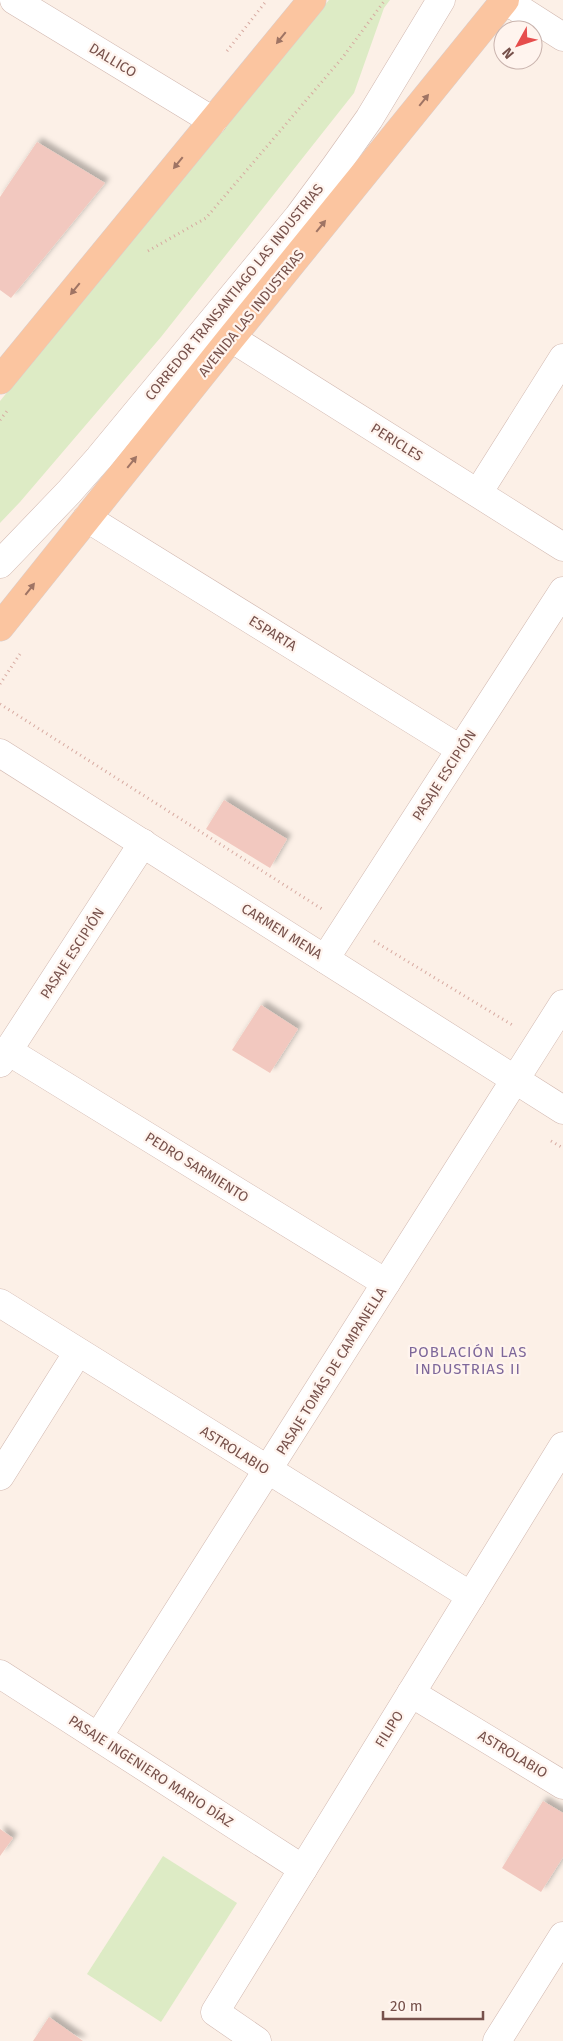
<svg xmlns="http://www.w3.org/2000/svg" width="563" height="2041" viewBox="0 0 563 2041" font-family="'Fira Sans',sans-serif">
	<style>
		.green { fill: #ddebc5 }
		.building { fill: #f2c8bf; filter: url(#shadow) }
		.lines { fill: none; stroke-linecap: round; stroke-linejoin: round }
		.minor-casing { stroke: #d1b7af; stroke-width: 29 }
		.major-casing { stroke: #d9cecd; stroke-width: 29 }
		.path { stroke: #d7aaa1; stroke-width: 3; stroke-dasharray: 1 4; stroke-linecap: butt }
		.minor { stroke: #fff; stroke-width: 28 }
		.major { stroke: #fbc5a0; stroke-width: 28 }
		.oneway { fill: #9f7464 }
		.labels { text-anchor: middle; stroke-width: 4.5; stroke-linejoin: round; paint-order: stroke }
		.street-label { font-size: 14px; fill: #77514b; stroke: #fff4ee }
		.neighbourhood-label { font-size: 15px; letter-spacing: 1px; fill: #7d679a; stroke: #fff4ee }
	</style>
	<defs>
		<filter id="shadow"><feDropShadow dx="4.5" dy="-4.5" stdDeviation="2.5" flood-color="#0004"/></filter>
	</defs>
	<rect width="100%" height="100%" fill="#fcf0e7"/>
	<!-- green -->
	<g class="green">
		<polygon points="329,0 390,0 384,8 354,93 161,337 20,502 0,523 0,401"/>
		<polygon points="163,1856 237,1903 161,2022 87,1974"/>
	</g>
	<!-- building -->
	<g class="building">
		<polygon points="37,142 105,183 11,298 0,290 0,197"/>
		<polygon points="224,800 287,839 270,868 206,829"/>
		<polygon points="261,1005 298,1029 270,1073 232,1050"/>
		<polygon points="543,1801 563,1813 563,1857 541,1892 502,1868"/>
		<polygon points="0,1829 13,1838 0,1856"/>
		<polygon points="49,2017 83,2041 33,2041"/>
	</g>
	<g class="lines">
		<!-- minor casing -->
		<g class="minor-casing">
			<g id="minor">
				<polyline points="14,0 213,121"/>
				<polyline points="505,0 563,37"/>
				<polyline points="231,338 563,547"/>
				<polyline points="478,493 563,358"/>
				<polyline points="87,518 460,749"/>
				<polyline points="0,564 69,492 99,458 298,217 335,167 369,119 441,0"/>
				<polyline points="0,753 563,1110"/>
				<polyline points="325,959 563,591"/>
				<polyline points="8,1051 386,1283"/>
				<polyline points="0,1063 143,843"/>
				<polyline points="0,1303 471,1596"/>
				<polyline points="0,1476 78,1352"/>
				<polyline points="0,1674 303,1869"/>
				<polyline points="411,1693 563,1785"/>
				<polyline points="98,1737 563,1004"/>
				<polyline points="257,2041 215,2012 563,1446"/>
				<polyline points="497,2041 563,1936"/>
			</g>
		</g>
		<!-- major casing -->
		<g class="major-casing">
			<g id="major">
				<polyline points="0,380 312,0"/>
				<polyline points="0,627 231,338 505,0"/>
			</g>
		</g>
		<!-- path -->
		<g class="path">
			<polyline points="227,51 267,0"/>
			<polyline points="148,251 206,218 343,57 385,0"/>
			<polyline points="0,420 7,411"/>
			<polyline points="0,684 22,651"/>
			<polyline points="0,704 322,909"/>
			<polyline points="374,941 514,1026"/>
			<polyline points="551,1141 563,1148"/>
		</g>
		<!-- minor -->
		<use href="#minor" class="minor"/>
		<!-- major -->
		<use href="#major" class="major"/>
	</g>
	<!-- one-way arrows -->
	<defs><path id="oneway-solid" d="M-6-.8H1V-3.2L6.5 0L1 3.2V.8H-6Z" transform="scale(1.25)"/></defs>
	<g class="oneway">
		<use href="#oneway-solid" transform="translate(281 38) rotate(129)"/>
		<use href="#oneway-solid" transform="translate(424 100) rotate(-51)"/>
		<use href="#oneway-solid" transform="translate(178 163) rotate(129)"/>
		<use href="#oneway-solid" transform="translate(321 226) rotate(-51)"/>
		<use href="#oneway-solid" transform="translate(75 289) rotate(129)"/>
		<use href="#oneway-solid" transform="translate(132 462) rotate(-51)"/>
		<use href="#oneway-solid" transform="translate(30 589) rotate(-52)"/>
	</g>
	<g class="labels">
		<!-- street labels -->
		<g class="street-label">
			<text transform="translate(113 60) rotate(31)" y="5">DALLICO</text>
			<text transform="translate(234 292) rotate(-51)" y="5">CORREDOR TRANSANTIAGO LAS INDUSTRIAS</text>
			<text transform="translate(251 313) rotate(-51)" y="5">AVENIDA LAS INDUSTRIAS</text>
			<text transform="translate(397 442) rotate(32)" y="5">PERICLES</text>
			<text transform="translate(273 633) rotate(32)" y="5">ESPARTA</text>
			<text transform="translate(444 775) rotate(-57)" y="5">PASAJE ESCIPIÓN</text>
			<text transform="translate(282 931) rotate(32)" y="5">CARMEN MENA</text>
			<text transform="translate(72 953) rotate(-57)" y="5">PASAJE ESCIPIÓN</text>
			<text transform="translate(197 1167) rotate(32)" y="5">PEDRO SARMIENTO</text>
			<text transform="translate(331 1371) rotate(-58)" y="5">PASAJE TOMÁS DE CAMPANELLA</text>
			<text transform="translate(235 1450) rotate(32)" y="5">ASTROLABIO</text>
			<text transform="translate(389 1729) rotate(-58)" y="5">FILIPO</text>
			<text transform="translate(513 1754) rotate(31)" y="5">ASTROLABIO</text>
			<text transform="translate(151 1771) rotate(33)" y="5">PASAJE INGENIERO MARIO DÍAZ</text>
		</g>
		<!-- neighbourhood labels -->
		<g class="neighbourhood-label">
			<text x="468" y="1357">POBLACIÓN LAS<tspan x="468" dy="17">INDUSTRIAS II</tspan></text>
		</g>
	</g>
	<!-- north arrow -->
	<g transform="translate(518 45) rotate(230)"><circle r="24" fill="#fff4ee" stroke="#c9b3ad"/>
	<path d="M0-4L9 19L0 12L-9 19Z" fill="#e64d4c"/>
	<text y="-8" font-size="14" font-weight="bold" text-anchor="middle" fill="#77514b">N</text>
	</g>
	<!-- scale -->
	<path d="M383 2011v8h100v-8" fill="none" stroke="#77514b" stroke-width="2.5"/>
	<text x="390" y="2011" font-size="15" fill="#77514b" stroke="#fff4ee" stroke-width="4" paint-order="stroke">20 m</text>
</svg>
